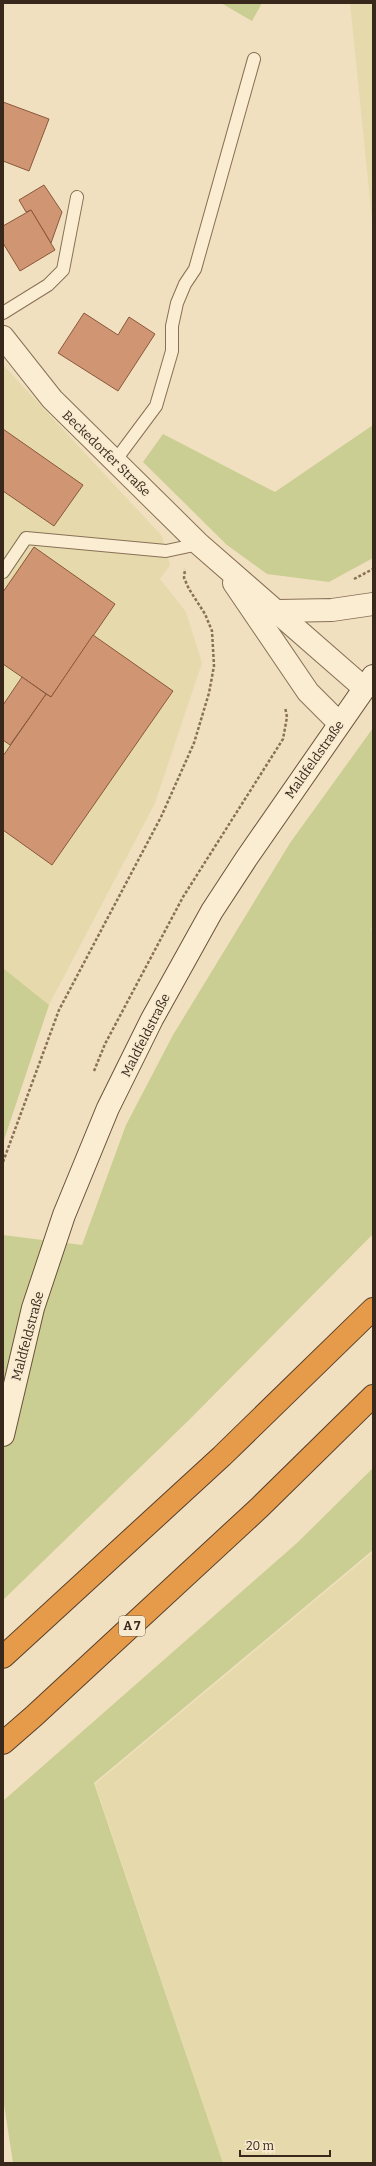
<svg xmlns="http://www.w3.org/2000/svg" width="376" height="2166" viewBox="0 0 376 2166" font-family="Bitter,serif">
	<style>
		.farmland { fill: #e6daac }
		.green { fill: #cace92 }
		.building { fill: #d09673; stroke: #8a573b }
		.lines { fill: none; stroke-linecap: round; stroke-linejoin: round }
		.service-casing { stroke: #897056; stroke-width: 14 }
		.tertiary-casing { stroke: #897056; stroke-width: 24 }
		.secondary-casing { stroke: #6b513a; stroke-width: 24 }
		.motorway-casing { stroke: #573e2b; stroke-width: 24 }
		.path { stroke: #897056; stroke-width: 2.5; stroke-dasharray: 3 2; stroke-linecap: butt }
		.service { stroke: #faedd2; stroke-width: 12 }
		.tertiary { stroke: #faedd2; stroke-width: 22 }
		.secondary { stroke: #faedd2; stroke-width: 22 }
		.motorway { stroke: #e59b4a; stroke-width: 22 }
		.labels { text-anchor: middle; stroke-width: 3.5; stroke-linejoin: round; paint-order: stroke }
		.shield { fill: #f7eacf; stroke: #716252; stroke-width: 1 }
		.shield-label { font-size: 12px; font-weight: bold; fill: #38281c }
		.street-label { font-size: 13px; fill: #38281c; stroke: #f7eacf }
	</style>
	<rect width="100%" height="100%" fill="#f0e0bf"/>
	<!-- farmland -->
	<g class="farmland">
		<polygon points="350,3 373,3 373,230"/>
		<polygon points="3,365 162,536 170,565 160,579 186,612 202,663 155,803 49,1005 3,968"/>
		<polygon points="373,1552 373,2163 223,2163 95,1784"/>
	</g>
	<!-- green -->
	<g class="green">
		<polygon points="221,3 262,3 252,21"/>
		<polygon points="373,425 373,558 329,582 267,574 227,545 143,462 163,434 275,492"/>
		<polygon points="373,728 373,930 370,928 373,931 373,1234 189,1420 3,1600 3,1235 82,1245 126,1125 173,1035 290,843"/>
		<polygon points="3,968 49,1005 3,1143"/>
		<polygon points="373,1468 373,1550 94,1783 223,2163 13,2163 3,2098 3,1801 297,1543"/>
	</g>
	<!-- building -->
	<g class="building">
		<polygon points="3,102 49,119 29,171 3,161"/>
		<polygon points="44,185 62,212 51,243 31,210 26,212 19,200"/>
		<polygon points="31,210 55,250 20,271 3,243 3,226"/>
		<polygon points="84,313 118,335 129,317 155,334 118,391 58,353"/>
		<polygon points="3,429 83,485 54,526 3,491"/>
		<polygon points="34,547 115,604 51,697 3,664 3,592"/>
		<polygon points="93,635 173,691 52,865 3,830 3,756 46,694 51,697"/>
		<polygon points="22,677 46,694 10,745 3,740 3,705"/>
	</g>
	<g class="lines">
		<!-- service casing -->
		<g class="service-casing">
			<g id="service">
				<polyline points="3,313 48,285 63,270 77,197"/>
				<polyline points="115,461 156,406 172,351 172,326 177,303 185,284 195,269 254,59"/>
				<polyline points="3,572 26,538 166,551 199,544"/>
			</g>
		</g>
		<!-- tertiary casing -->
		<g class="tertiary-casing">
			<g id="tertiary">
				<polyline points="3,337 52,399 199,544 364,688"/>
				<polyline points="234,583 308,692 339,723"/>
				<polyline points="279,611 332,610 373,604"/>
			</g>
		</g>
		<!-- secondary casing -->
		<g class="secondary-casing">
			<polyline id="secondary" points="3,1435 33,1308 64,1215 108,1108 152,1019 212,911 246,859 373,676"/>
		</g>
		<!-- motorway casing -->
		<g class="motorway-casing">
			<g id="motorway">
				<polyline points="3,1657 222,1456 373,1309"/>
				<polyline points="3,1743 34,1716 260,1507 373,1396"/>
			</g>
		</g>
		<!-- path -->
		<g class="path">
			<polyline points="354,579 373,569"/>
			<polyline points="94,1071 105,1044 183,897 283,739 287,717 285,707"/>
			<polyline points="3,1162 59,1010 161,817 194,743 209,693 214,666 212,631 205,614 189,589 184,578 185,569"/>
		</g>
		<!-- service -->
		<use href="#service" class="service"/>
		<!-- tertiary -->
		<use href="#tertiary" class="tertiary"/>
		<!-- secondary -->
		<use href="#secondary" class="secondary"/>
		<!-- motorway -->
		<use href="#motorway" class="motorway"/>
	</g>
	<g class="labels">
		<!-- shield labels -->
		<rect class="shield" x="119" y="1616" width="26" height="20" rx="3"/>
		<g class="shield-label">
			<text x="132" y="1630">A 7</text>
		</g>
		<!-- street labels -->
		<g class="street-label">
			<text transform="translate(107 453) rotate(44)" y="5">Beckedorfer Straße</text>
			<text transform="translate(314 759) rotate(-55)" y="5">Maldfeldstraße</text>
			<text transform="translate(145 1035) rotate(-63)" y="5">Maldfeldstraße</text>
			<text transform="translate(27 1336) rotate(-75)" y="5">Maldfeldstraße</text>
		</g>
	</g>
	<!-- border -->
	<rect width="376" height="2166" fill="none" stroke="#38281c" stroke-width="8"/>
	<!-- scale -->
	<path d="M240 2150v6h90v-6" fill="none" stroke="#38281c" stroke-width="2"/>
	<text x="246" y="2150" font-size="12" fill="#38281c" stroke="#f7eacf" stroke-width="3" paint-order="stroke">20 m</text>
</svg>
